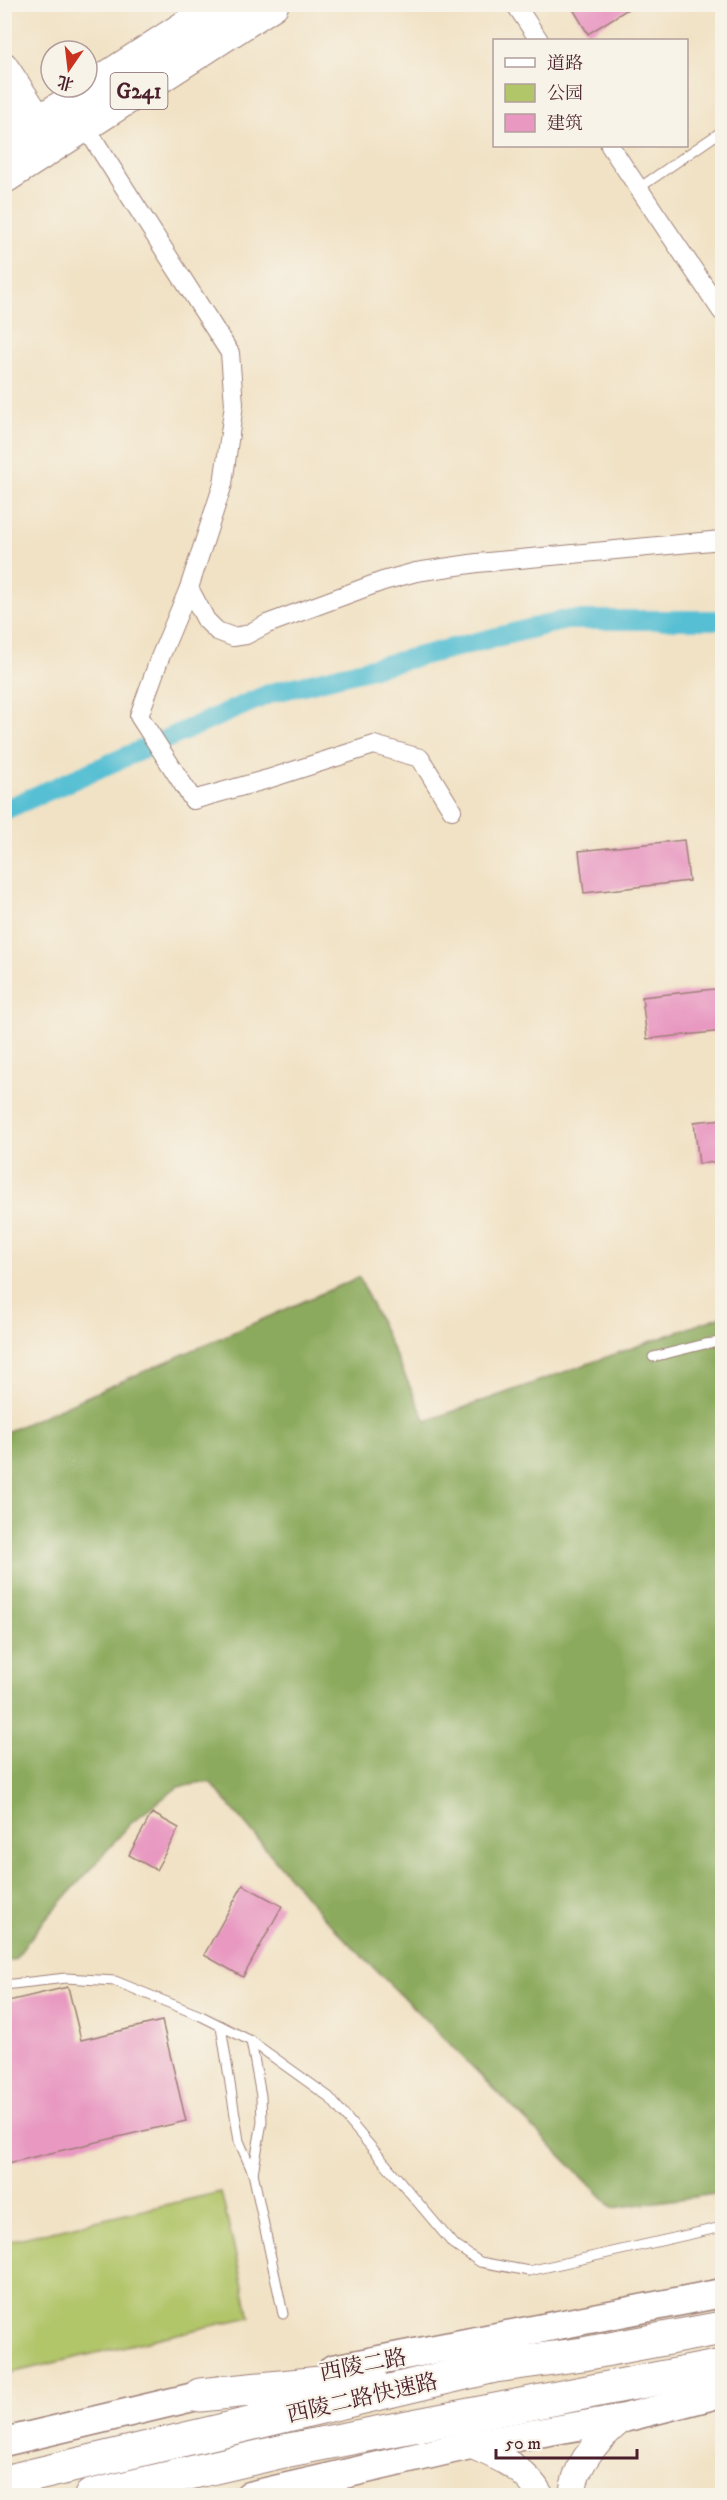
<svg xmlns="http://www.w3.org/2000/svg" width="727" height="2500" viewBox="0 0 727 2500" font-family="'IM FELL DW Pica','Noto Serif SC',serif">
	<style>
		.green { fill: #b1c569; stroke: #7e724a; stroke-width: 1.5 }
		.forest { fill: #8caa5d; stroke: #6b6444; stroke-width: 1.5 }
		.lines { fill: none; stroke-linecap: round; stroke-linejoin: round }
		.canal { stroke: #56bfd3; stroke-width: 20 }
		.building { fill: #e898c1 }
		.lane-casing { stroke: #9e8078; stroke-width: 11 }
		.street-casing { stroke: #9e8078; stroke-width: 20 }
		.secondary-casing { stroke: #9e8078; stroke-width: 28 }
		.primary-casing { stroke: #9e8078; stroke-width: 31 }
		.highway-casing { stroke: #9e8078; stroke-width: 35 }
		.lane { stroke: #fff; stroke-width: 9 }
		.street { stroke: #fff; stroke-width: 18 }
		.secondary { stroke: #fff; stroke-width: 26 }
		.primary { stroke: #fff; stroke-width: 28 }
		.highway { stroke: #fff; stroke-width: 33 }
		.labels { text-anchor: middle; stroke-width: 4.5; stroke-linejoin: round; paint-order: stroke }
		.shield { fill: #f7f3e8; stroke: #7e5f64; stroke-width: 1.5 }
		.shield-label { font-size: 21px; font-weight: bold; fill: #4a1f2b }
		.street-label { font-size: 22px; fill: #4a1f2b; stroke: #f7f3e8 }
	</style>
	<rect width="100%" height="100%" fill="#f7f3e8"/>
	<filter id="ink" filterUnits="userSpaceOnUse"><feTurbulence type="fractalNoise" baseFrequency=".0167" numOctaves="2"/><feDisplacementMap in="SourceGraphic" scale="12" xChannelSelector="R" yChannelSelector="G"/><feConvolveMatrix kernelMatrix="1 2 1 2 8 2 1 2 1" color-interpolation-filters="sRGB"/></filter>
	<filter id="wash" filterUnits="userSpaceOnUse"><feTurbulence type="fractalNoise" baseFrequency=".008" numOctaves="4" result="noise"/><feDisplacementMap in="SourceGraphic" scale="24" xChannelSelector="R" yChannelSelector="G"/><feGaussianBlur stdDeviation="1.35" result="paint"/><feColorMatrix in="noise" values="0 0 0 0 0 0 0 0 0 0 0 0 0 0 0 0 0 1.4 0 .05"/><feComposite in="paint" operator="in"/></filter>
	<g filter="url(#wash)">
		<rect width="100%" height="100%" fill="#f1e2c5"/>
		<!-- green -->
		<polygon class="green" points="221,2192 250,2317 6,2374 4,2366 5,2242"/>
		<!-- forest -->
		<polygon class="forest" points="359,1277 426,1421 722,1316 722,1880 719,1881 722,1918 722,2193 613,2208 324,1918 210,1782 178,1787 132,1822 39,1927 14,1960 5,1961 4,1433"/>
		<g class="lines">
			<!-- canal -->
			<polyline class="canal" points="4,810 271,693 565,620 722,620"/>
		</g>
		<g id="blocks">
			<!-- building -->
			<g class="building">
				<polygon points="570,4 636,4 588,34"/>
				<polygon points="684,840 689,881 584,893 579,851"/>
				<polygon points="723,988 723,1031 647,1039 642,997"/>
				<polygon points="723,1119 723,1161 699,1164 694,1122"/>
				<polygon points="152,1813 179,1828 156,1870 129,1855"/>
				<polygon points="243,1885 282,1906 243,1977 204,1955"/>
				<polygon points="68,1987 81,2040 162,2021 186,2121 4,2164 4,2002"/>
			</g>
		</g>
	</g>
	<g filter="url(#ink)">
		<use href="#blocks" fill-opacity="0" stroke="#9e8078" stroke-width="1.5"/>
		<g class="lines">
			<!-- lane casing -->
			<g class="lane-casing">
				<g id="lane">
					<polyline points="639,188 722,131"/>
					<polyline points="653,1357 705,1344 722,1342"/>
					<polyline points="4,1985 66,1978 115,1981 201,2016 251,2041 329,2097 453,2244 480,2262 529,2271 722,2227"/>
					<polyline points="221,2026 239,2141 253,2173 283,2314"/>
					<polyline points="251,2041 261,2096 262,2122 253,2173"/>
				</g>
			</g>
			<!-- street casing -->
			<g class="street-casing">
				<g id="street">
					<polyline points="515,4 539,40"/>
					<polyline points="85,126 230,353 234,404 223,484 189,588 159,660 139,716 193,800 268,779 374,745 420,758 452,810"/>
					<polyline points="610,146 722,312"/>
					<polyline points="189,588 206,620 217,631 233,637 246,635 267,624 383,581 416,572 477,563 722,540"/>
				</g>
			</g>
			<!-- secondary casing -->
			<g class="secondary-casing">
				<g id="secondary">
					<polyline points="4,65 51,136"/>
					<polyline points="4,102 33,147"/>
					<path d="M470,2445C498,2457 525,2467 541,2496"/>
					<path d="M572,2496C574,2464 601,2436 624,2418"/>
				</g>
			</g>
			<!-- primary casing -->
			<g class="primary-casing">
				<g id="primary">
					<polyline points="333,2369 722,2293"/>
					<polyline points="4,2442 223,2390"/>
					<polyline points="249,2496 470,2445 624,2418 722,2393"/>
				</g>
			</g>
			<!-- highway casing -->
			<g class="highway-casing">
				<g id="highway">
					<polyline points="4,145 221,4"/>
					<polyline points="4,177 272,4"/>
					<polyline points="200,2395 370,2378"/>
					<polyline points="4,2482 495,2366 583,2354 722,2328"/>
					<polyline points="91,2496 284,2451 722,2366"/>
				</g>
			</g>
			<!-- lane -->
			<use href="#lane" class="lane"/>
			<!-- street -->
			<use href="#street" class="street"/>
			<!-- secondary -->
			<use href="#secondary" class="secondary"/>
			<!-- primary -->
			<use href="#primary" class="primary"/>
			<!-- highway -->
			<use href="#highway" class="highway"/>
		</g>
	</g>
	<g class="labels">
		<!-- shield labels -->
		<rect class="shield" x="110.5" y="73" width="57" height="36" rx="4.5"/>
		<g class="shield-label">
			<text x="139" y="98">G241</text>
		</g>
		<!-- street labels -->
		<g class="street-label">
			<text transform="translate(363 2364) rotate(-11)" y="8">西陵二路</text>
			<text transform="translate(362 2397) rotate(-13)" y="8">西陵二路快速路</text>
		</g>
	</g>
	<!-- margin -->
	<rect width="727" height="2500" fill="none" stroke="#f7f3e8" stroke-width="24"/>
	<!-- legend -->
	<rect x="493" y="39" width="195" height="108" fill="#f7f3e8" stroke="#b29e9c" stroke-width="1.5"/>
	<rect x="505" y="58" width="30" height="9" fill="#ffffff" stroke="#b29e9c" stroke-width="1.5"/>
	<text x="547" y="69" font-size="18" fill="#4a1f2b">道路</text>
	<rect x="505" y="84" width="30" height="18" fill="#b1c569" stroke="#b29e9c" stroke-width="1.5"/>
	<text x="547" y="99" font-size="18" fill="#4a1f2b">公园</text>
	<rect x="505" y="114" width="30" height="18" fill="#e898c1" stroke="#b29e9c" stroke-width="1.5"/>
	<text x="547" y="129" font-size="18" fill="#4a1f2b">建筑</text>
	<!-- north arrow -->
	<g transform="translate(69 69) rotate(194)"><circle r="28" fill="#f7f3e8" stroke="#b29e9c" stroke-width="1.5"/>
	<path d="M0-4.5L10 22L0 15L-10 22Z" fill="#c8321e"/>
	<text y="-9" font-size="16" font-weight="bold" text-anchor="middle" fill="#4a1f2b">北</text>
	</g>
	<!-- scale -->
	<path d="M496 2449v9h141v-9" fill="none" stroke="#4a1f2b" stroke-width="3"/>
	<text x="505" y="2449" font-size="18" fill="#4a1f2b" stroke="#f7f3e8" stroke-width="4.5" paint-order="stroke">50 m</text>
</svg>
